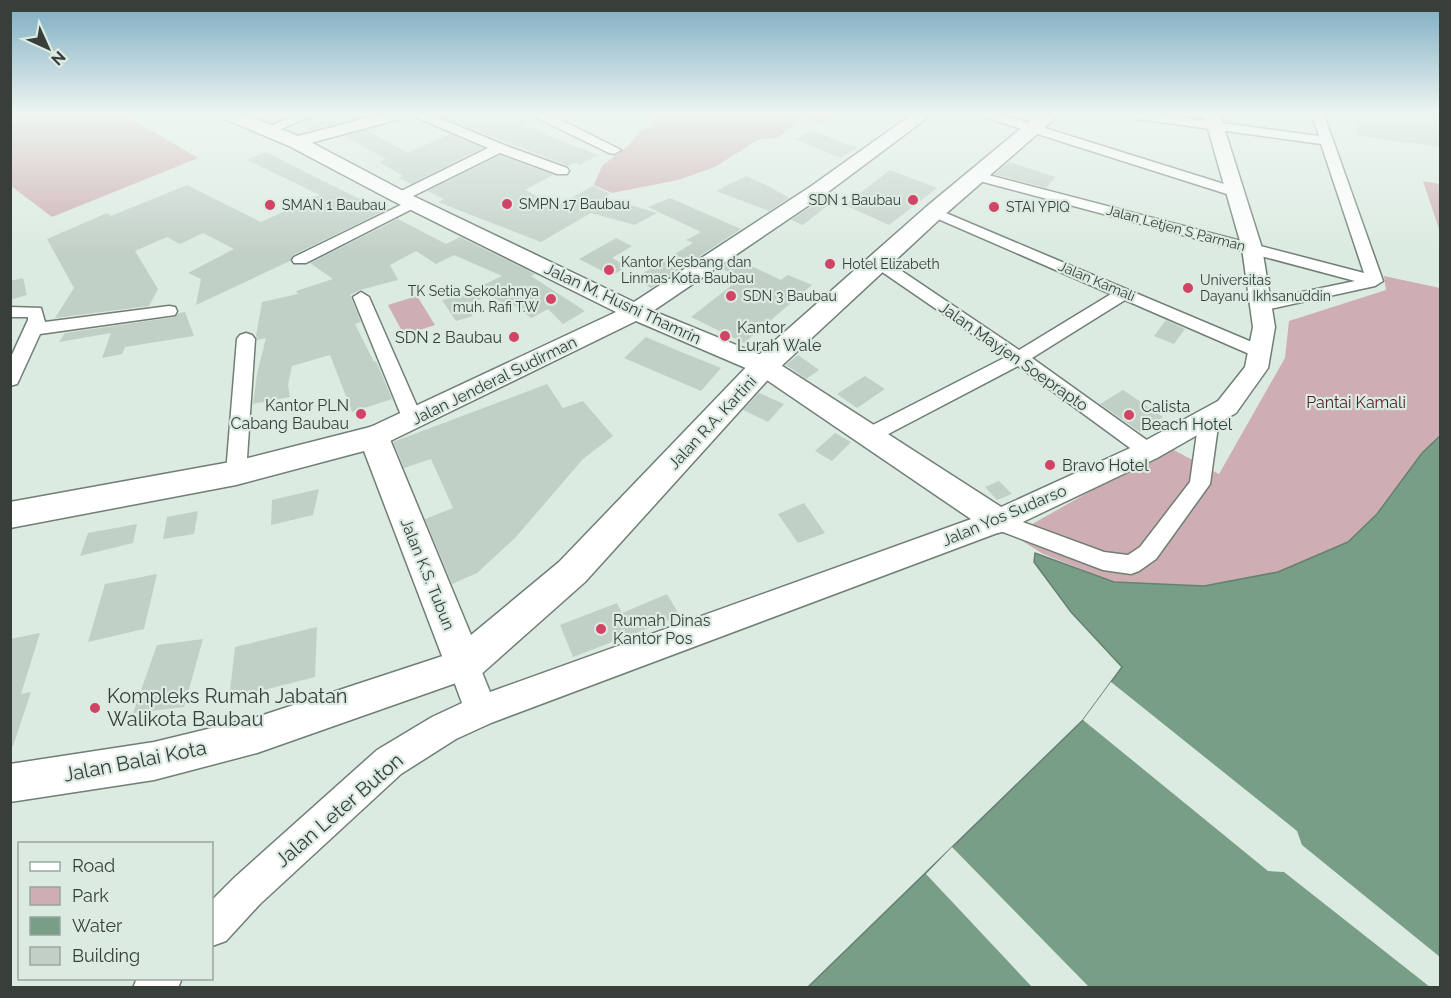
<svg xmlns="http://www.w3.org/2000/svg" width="1451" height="998" viewBox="0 0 1451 998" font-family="Raleway,sans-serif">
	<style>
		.green { fill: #ceaeb2 }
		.water { fill: #789e87; stroke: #658170; stroke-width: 1.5 }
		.pier { fill: #dbebe1 }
		.building { fill: #c1d0c7 }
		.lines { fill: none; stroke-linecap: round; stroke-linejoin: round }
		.minor-casing { stroke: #707e75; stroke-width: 3 }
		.tertiary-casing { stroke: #707e75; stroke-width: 3 }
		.secondary-casing { stroke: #707e75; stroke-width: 3 }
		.trunk-casing { stroke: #707e75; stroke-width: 3 }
		.minor { fill: #fff; fill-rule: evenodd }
		.tertiary { fill: #fff; fill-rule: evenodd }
		.secondary { fill: #fff; fill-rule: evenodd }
		.trunk { fill: #fff; fill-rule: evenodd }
		.poi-dot { fill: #d34365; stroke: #dbebe1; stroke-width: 2 }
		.labels { text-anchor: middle; stroke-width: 4.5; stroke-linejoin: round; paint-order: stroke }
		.far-poi-label { font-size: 14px; fill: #383e3a; stroke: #dbebe1; text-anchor: start }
		.far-street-label { font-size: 14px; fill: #383e3a; stroke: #dbebe1 }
		.street-label { font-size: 16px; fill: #383e3a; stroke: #dbebe1 }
		.poi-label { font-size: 16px; fill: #383e3a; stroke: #dbebe1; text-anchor: start }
		.park-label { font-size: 16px; fill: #5a202c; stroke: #dbebe1 }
		.near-poi-label { font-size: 20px; fill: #383e3a; stroke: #dbebe1; text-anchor: start }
		.near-street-label { font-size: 20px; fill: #383e3a; stroke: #dbebe1 }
	</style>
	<rect width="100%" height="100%" fill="#dbebe1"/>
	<!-- green -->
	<g class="green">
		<polygon points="13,115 125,115 198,158 52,217 11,186 10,116"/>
		<polygon points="649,115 831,115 834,117 825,123 800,118 778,138 759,139 715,167 678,180 612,193 594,185 602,166 629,145 640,131 653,126"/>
		<polygon points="1423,181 1440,184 1440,232"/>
		<polygon points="1384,276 1440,288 1440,436 1422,453 1377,514 1348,542 1278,572 1204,586 1114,582 1043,554 1013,535 1168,447 1219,474 1285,358 1289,321 1386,290"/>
		<polygon points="417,296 435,325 404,335 388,305"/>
	</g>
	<!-- water -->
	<polygon class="water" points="1440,436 1440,987 807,988 1083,720 1122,667 1071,612 1034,562 1035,553 1114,582 1204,586 1278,572 1348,542 1377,514 1422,453"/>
	<!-- pier -->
	<g class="pier">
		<polygon points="1111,682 1297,831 1302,845 1440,957 1440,987 1430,987 1284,872 1268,871 1083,720"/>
		<polygon points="952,847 1089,987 1032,987 926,874"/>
	</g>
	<!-- building -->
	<g class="building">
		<polygon points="315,115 370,115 311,130 300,123"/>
		<polygon points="437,115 533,115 535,119 524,126 598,155 580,165 575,163 568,166"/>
		<polygon points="1353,115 1440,115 1440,147 1360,136"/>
		<polygon points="366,130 408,153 450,134 483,148 411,184 399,178 403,176 379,162 386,159 344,136"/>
		<polygon points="813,131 857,148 840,158 795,139"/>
		<polygon points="265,152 384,211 293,255 290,261 196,305 201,279 188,273 234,249 203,233 180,244 167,237 135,251 158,289 149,306 55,318 74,288 47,239 107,213 111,216 187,185 261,222 320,195 247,160"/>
		<polygon points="500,155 553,175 525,190 556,206 593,186 610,194 604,197 657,213 635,225 591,213 541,242 438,202 444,199 427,191"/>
		<polygon points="1009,162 1056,177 1046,188 994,174"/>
		<polygon points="890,170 937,188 889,225 845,205"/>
		<polygon points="746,176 770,187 789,198 769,211 716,191"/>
		<polygon points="670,198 741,229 651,288 635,278 693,243 686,240 701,232 648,207"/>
		<polygon points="824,198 833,201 803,225 791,220"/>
		<polygon points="398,219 446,244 460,237 535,274 531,276 585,311 563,324 548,309 531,318 507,300 503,303 489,295 465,307 473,316 456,321 442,300 482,291 477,288 502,276 454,255 436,264 416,251 390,265 398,280 360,290 350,295 361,322 355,324 374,362 376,361 392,399 352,412 330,355 292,366 288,385 290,397 253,404 257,374 266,338 257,340 256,336 262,302 298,294 296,291 333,279 310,263"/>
		<polygon points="616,238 632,246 612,258 627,266 612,276 579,259"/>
		<polygon points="734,258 781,280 788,275 812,285 744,343 691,317 741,278 720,268"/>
		<polygon points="23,278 27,295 10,300 10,281"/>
		<polygon points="185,312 194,336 125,347 122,354 102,358 111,333 59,342 65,333 175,317 179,313"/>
		<polygon points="1166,320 1185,329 1174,344 1154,336"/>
		<polygon points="646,337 681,352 721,368 701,391 624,358"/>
		<polygon points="798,355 819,370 806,379 786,365"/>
		<polygon points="865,376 885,389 857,408 837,394"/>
		<polygon points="547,384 563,408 583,401 613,436 583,459 515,538 477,573 452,584 425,519 453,508 431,459 404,468 393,442"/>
		<polygon points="1123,390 1163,417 1140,432 1100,404"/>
		<polygon points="759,393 784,404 768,422 743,410"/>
		<polygon points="835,433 851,442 832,461 815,451"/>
		<polygon points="999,481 1012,494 997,500 985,487"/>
		<polygon points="319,489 313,515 271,525 272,500"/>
		<polygon points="804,503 825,533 798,543 778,514"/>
		<polygon points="198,511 194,534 163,539 167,517"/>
		<polygon points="137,524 133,543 80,556 88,533"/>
		<polygon points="157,574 144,629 88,642 105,584"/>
		<polygon points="667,594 680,616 573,657 560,625 617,603 622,613"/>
		<polygon points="317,627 315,677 229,699 235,647"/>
		<polygon points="40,633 21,694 31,692 13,746 10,745 10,639"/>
		<polygon points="203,639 184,707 133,713 157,645"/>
	</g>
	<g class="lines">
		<!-- minor casing -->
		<g class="minor-casing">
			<g id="minor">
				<polygon points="296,115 313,115 272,133 262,133 261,130"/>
				<polygon points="416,115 432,115 504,145 567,168 569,171 567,174 557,174 500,153 405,200 395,200 393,197 395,194 488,148 418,118"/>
				<polygon points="535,115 551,115 621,150 614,154 609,153 537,118"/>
				<polygon points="985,115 1003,115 1240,189 1242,192 1240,195 1230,195 987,118"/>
				<polygon points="1131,115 1163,115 1319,136 1312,115 1324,115 1383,281 1375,286 1261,311 1255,310 1253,306 1255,302 1355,281 972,179 970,176 977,172 1364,273 1321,144 1137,119"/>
				<polygon points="413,199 420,203 418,206 306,263 294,263 292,260 294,257"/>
				<polygon points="934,208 1266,348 1269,352 1266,356 1254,356 1125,300 1032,358 1155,446 1158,451 1155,456 1148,458 1141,456 1018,366 875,441 868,443 861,441 858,436 861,431 1006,357 872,265 870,262 872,259 884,259 1019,350 1111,294 929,215 927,212 929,209"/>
				<polygon points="361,292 369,297 423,420 420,425 413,427 406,425 403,420 353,297"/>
				<polygon points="169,306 175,307 177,311 175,315 40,334 19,380 17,384 10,386 10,359 28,320 28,317 10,317 10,307 41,308 45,322"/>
				<polygon points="246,333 252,335 255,339 246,473 243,478 236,481 229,478 226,473 237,339 240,335"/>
				<polygon points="1209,412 1216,414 1219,419 1210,484 1156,559 1139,571 1131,574 1103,570 990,527 987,521 990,515 998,513 1104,552 1128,555 1140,547 1190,482 1199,419 1202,414"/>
			</g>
		</g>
		<!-- tertiary casing -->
		<g class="tertiary-casing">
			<g id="tertiary">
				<polygon points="379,115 405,115 403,118 296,147 290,146 288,142 290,138"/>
				<polygon points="1204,115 1220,115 1262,248 1275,327 1268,368 1236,413 1157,458 1008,529 491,723 456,739 401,774 260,904 226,941 212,946 212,900 234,878 377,750 432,717 462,703 448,665 453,655 464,651 475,655 490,692 988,513 1139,444 1218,401 1245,367 1253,327 1242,248"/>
				<polygon points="137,978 182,978 178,988 133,988"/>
			</g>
		</g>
		<!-- secondary casing -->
		<g class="secondary-casing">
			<g id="secondary">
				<polygon points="222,115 246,115 303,138 407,193 634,302 810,187 911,115 931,115 824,195 653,311 773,360 1009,512 1013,521 1009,530 998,533 987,530 755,372 636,321 384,444 374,447 364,444 360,437 364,430 616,312 393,201 289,146 225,119"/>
				<polygon points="464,649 476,654 482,665 476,676 257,753 154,780 10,802 10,764 154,742 257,717"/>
			</g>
		</g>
		<!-- trunk casing -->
		<g class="trunk-casing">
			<polygon id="trunk" points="1037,115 1059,115 942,217 774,373 585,582 478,677 464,682 450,677 364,451 236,485 10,528 10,502 236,461 374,426 385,429 389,437 471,635 559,562 754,359 926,207"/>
		</g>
		<!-- minor -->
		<use href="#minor" class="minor"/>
		<!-- tertiary -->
		<use href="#tertiary" class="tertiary"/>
		<!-- secondary -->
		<use href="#secondary" class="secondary"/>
		<!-- trunk -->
		<use href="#trunk" class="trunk"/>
	</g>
	<!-- sky -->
	<linearGradient id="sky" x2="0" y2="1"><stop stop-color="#7babc1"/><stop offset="0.45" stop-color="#eff6f2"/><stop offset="1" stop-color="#eff6f2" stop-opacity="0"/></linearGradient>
	<rect width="1451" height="254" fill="url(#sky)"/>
	<!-- markers -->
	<g class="poi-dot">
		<circle cx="913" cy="200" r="6"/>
		<circle cx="507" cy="204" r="6"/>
		<circle cx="270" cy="205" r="6"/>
		<circle cx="994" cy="207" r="6"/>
		<circle cx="830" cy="264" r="6"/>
		<circle cx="609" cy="270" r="6"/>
		<circle cx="1188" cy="288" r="6"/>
		<circle cx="731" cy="296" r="6"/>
		<circle cx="551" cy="299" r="6"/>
		<circle cx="725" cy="336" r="6"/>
		<circle cx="514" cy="337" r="6"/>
		<circle cx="361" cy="414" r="6"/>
		<circle cx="1129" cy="415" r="6"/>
		<circle cx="1050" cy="465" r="6"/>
		<circle cx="601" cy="629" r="6"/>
		<circle cx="95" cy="708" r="6"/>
	</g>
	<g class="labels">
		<!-- far-poi labels -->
		<g class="far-poi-label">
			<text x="901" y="205" text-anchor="end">SDN 1 Baubau</text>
			<text x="519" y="209">SMPN 17 Baubau</text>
			<text x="282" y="210">SMAN 1 Baubau</text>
			<text x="1006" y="212">STAI YPIQ</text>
			<text x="621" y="267">Kantor Kesbang dan<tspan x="621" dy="16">Linmas Kota Baubau</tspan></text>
			<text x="842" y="269">Hotel Elizabeth</text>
			<text x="1200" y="285">Universitas<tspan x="1200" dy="16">Dayanu Ikhsanuddin</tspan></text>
			<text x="539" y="296" text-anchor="end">TK Setia Sekolahnya<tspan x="539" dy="16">muh. Rafi T.W</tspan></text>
			<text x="743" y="301">SDN 3 Baubau</text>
		</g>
		<!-- far-street labels -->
		<g class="far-street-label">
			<text transform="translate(1176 228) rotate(15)" y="5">Jalan Letjen S Parman</text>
			<text transform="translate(1097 281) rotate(23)" y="5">Jalan Kamali</text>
		</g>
		<!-- street labels -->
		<g class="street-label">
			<text transform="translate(623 303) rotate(25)" y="6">Jalan M. Husni Thamrin</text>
			<text transform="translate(1014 356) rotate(35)" y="6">Jalan Mayjen Soeprapto</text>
			<text transform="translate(494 380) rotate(-26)" y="6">Jalan Jenderal Sudirman</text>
			<text transform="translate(712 422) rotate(-47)" y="6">Jalan R.A. Kartini</text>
			<text transform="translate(1004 515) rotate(-23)" y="6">Jalan Yos Sudarso</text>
			<text transform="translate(428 574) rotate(68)" y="6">Jalan K.S. Tubun</text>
		</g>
		<!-- poi labels -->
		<g class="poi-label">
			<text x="737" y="333">Kantor<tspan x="737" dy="18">Lurah Wale</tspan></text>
			<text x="502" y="343" text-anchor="end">SDN 2 Baubau</text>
			<text x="349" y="411" text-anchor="end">Kantor PLN<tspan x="349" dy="18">Cabang Baubau</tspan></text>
			<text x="1141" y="412">Calista<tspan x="1141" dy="18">Beach Hotel</tspan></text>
			<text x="1062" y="471">Bravo Hotel</text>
			<text x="613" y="626">Rumah Dinas<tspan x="613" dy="18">Kantor Pos</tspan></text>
		</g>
		<!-- park labels -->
		<g class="park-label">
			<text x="1356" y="408">Pantai Kamali</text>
		</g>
		<!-- near-poi labels -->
		<g class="near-poi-label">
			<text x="107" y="703">Kompleks Rumah Jabatan<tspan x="107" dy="23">Walikota Baubau</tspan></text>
		</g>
		<!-- near-street labels -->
		<g class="near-street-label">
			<text transform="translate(135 761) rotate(-11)" y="7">Jalan Balai Kota</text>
			<text transform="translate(339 810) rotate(-41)" y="7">Jalan Leter Buton</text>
		</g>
	</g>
	<!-- border -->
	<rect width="1451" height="998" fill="none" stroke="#383e3a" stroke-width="24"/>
	<!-- legend -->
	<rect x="18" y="842" width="195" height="138" fill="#dbebe1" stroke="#9aa69e" stroke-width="1.5"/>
	<rect x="30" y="862" width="30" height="9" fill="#ffffff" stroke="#9aa69e" stroke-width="1.5"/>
	<text x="72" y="872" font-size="18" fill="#383e3a">Road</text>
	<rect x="30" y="887" width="30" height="18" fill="#ceaeb2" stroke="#9aa69e" stroke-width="1.5"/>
	<text x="72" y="902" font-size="18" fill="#383e3a">Park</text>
	<rect x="30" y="917" width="30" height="18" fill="#789e87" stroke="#9aa69e" stroke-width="1.5"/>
	<text x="72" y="932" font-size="18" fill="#383e3a">Water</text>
	<rect x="30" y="947" width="30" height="18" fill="#c1d0c7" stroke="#9aa69e" stroke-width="1.5"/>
	<text x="72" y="962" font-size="18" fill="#383e3a">Building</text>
	<!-- north arrow -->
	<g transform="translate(48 48) rotate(135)" stroke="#dbebe1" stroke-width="4.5" paint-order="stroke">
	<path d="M0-4.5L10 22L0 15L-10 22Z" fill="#383e3a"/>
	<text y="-9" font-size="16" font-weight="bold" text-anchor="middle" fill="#383e3a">N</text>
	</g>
</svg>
